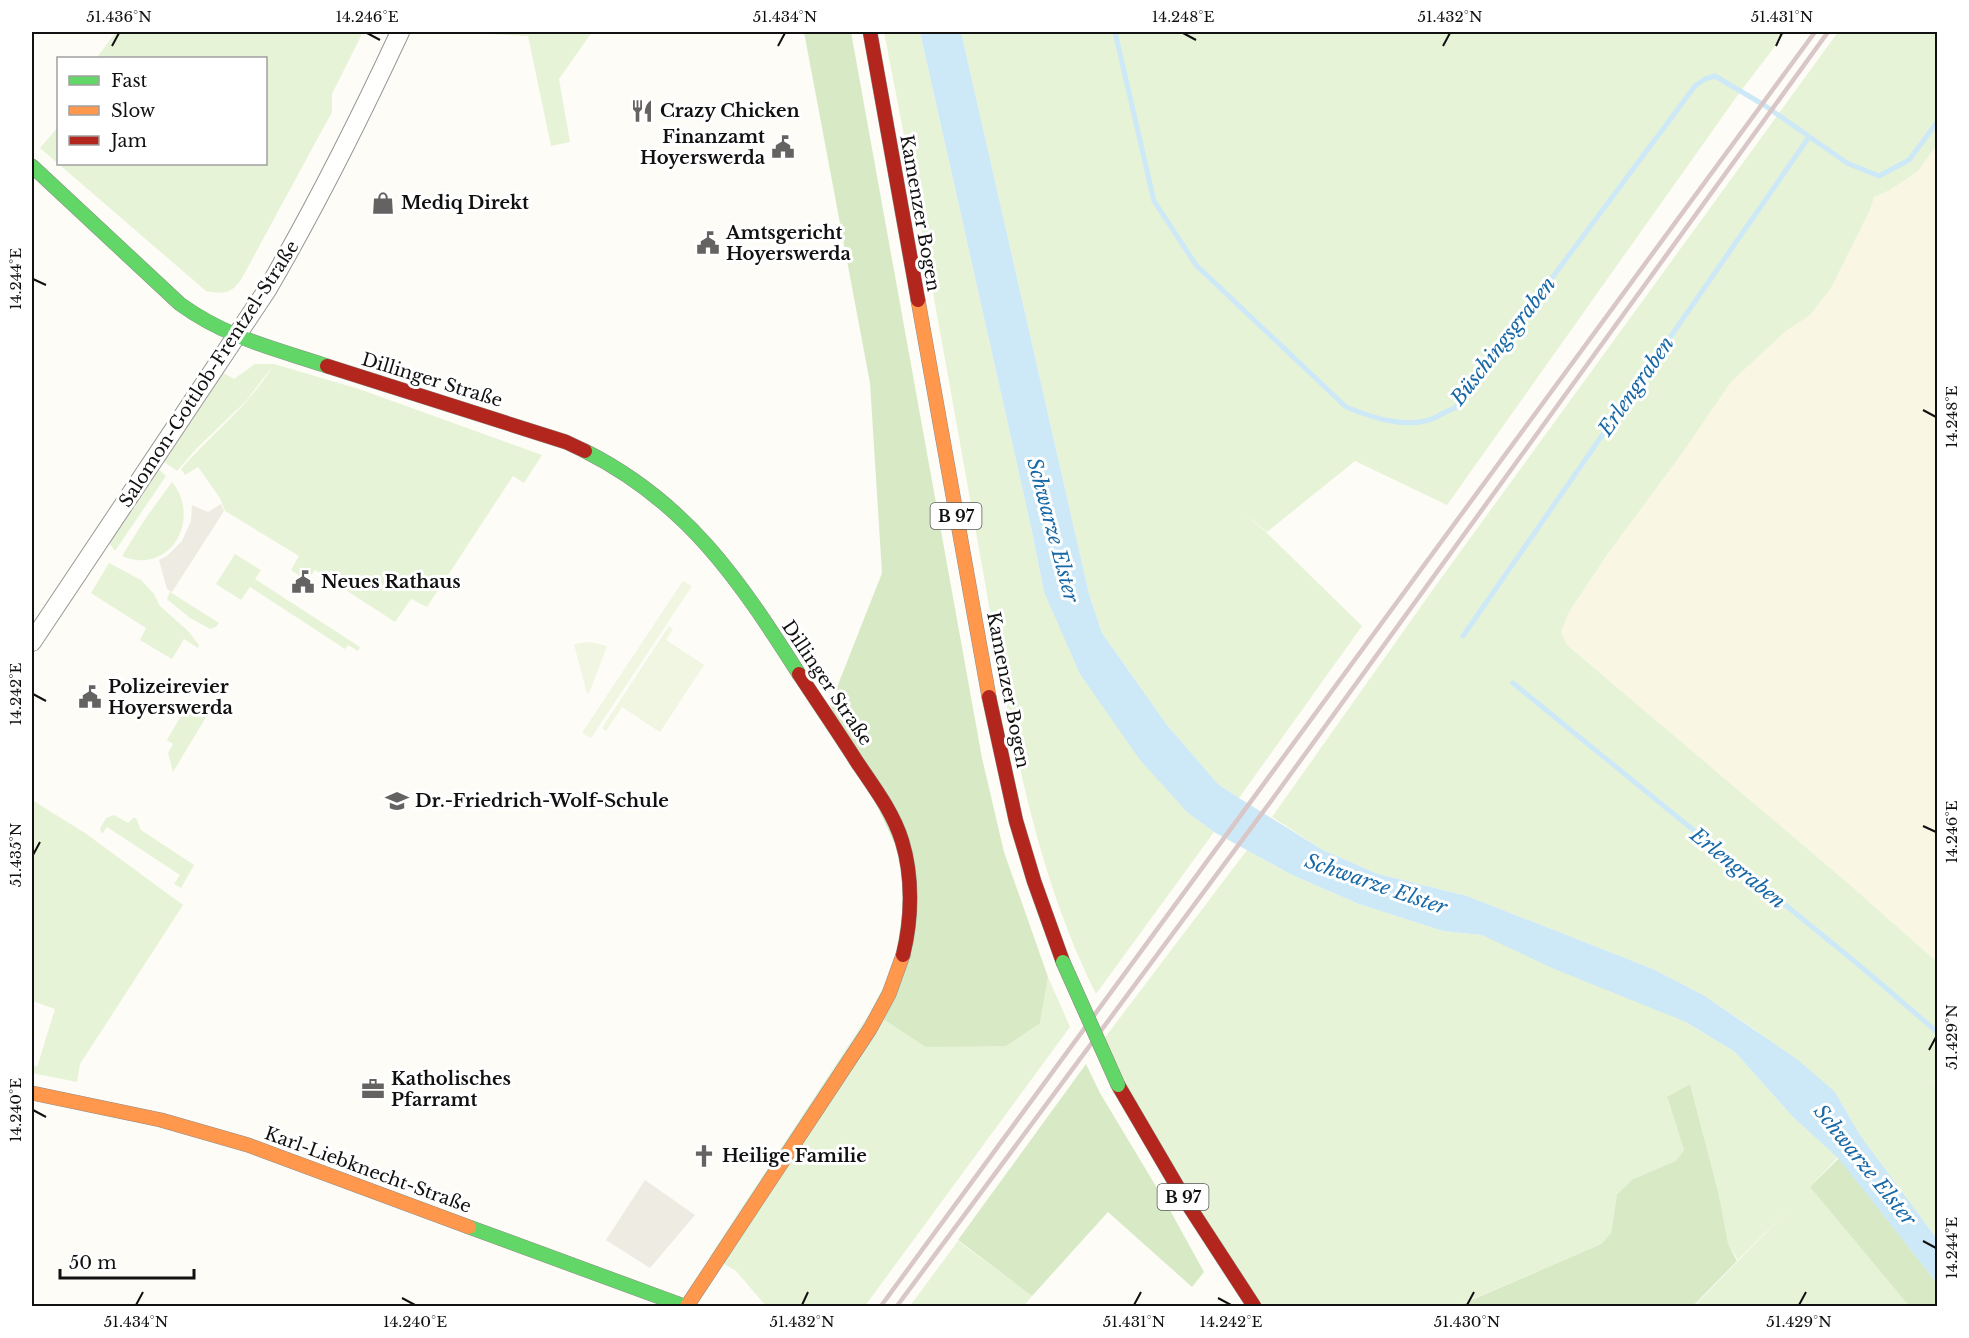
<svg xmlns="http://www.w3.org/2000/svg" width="1969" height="1338" viewBox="0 0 1969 1338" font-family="'Libre Baskerville',serif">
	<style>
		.farmland { fill: #f9f7e4 }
		.green { fill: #e7f3d7 }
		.forest { fill: #d8eac5 }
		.pitch { fill: #f0f6e1 }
		.plaza { fill: #edebe2 }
		.water { fill: #cde8f7 }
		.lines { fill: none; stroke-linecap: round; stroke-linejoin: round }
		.stream { stroke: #cde8f7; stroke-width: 5 }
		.street-casing { stroke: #979795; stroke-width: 20 }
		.fast-casing { stroke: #8e8d8b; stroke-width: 15 }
		.slow-casing { stroke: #8e8d8b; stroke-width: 15 }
		.jam-casing { stroke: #8e8d8b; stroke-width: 15 }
		.street { stroke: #fffffe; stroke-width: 18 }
		.fast { stroke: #63d668; stroke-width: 14 }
		.slow { stroke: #ff974d; stroke-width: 14 }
		.jam { stroke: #b3261e; stroke-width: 14 }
		.rail { stroke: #d9c6c7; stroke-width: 4.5 }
		.fast-bridge-casing { stroke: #858482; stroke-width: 15; stroke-linecap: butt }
		.fast-bridge { stroke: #63d668; stroke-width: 14 }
		.ticks { fill: none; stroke: #111; stroke-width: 2 }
		.labels { text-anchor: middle; stroke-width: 6; stroke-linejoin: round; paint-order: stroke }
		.shield { fill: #fff; stroke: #585858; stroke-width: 1.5 }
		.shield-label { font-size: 16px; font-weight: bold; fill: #111 }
		.poi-label { font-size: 18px; font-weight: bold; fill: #111; stroke: #fff; text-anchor: start }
		.street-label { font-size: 18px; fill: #111; stroke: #fff }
		.water-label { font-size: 20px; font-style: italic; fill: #1768a6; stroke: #fff }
		.neatline { fill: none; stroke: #111; stroke-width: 2 }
		.ticks-label { font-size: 15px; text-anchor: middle; fill: #111 }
	</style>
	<rect width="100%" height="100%" fill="#fdfcf7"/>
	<!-- farmland -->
	<polygon class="farmland" points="1937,145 1937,962 1849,884 1567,645 1561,632 1569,612 1607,555 1683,452 1731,382 1786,331 1810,315 1831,288 1870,210 1874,196 1890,190 1918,171"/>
	<!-- green -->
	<g class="green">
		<path d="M116,32H363L332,94V112L242,278C233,293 223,295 206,291L40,148L58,127V164H266V58H101L98,56Z"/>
		<polygon points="451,32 592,32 559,79 570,142 551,146 528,36"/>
		<path d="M884,32H920L1031,527L1044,592L1188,813L1214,832L1096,994C1027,856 1006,699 979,549C948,377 918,204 884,32Z"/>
		<polygon points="961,32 1786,32 1740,92 1447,505 1355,461 1267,532 1241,511 1267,533 1362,626 1239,798 1218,784 1167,725 1102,633 1089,594"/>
		<polygon points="1838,32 1937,32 1937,145 1918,171 1890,190 1874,197 1870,210 1831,288 1810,315 1786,331 1731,382 1683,452 1607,555 1569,612 1561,632 1567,645 1849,884 1937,962 1937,1085 1929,1079 1937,1086 1937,1239 1860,1135 1835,1092 1754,1029 1705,996 1653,969 1467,896 1378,874 1323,850 1272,817 1439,581"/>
		<path d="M255,364H274L359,389L542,455L524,483L513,476L427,607L411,599L395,622L315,570L307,581L291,570L299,556L225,511L220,498L198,467L185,475L181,469C211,434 249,406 272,367L246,401L197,448L177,471L157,457L215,368L234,379Z"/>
		<polygon points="157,468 166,476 115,551 107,540"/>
		<path d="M172,482C203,521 168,576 122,556L145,519Z"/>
		<polygon points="235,554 261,570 255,579 360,647 358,651 348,645 345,649 250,587 241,600 216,584"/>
		<polygon points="109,563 141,580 154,594 160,606 188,631 199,645 198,648 184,639 172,659 140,640 146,628 91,593"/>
		<polygon points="170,592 219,623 216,627 210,629 190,618 167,599"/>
		<polygon points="190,700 209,712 173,772 168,753 173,744 167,740"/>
		<polygon points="32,800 85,833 183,905 80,1064 77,1082 32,1073 32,1065 37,1067 55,1009 32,1001 33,971"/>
		<polygon points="114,815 128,823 133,818 136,818 141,830 194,865 181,888 174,884 180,875 107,827 102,834 100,829 106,818"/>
		<polygon points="1247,850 1292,875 1359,904 1443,931 1482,935 1686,1022 1735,1052 1792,1116 1838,1157 1810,1187 1909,1306 1694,1306 1797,1201 1738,1260 1728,1243 1719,1195 1690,1084 1667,1098 1684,1150 1677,1161 1633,1179 1617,1194 1611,1233 1601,1244 1457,1306 1255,1306 1100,1044"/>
		<polygon points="1048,977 1070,1027 865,1306 766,1306 736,1271 710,1256 871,1011 1040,1023"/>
		<polygon points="958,1241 1032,1296 1024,1306 910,1306"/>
	</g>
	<!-- forest -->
	<g class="forest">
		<polygon points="804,32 851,32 982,758 1004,852 1048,977 1040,1023 1006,1046 926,1047 871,1011 895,965 908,872 830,705 882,573 870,383"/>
		<polygon points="1086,1064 1100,1093 1166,1203 1204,1272 1192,1287 1108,1212 1032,1296 958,1240"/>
		<polygon points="1690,1084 1719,1195 1728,1243 1737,1261 1693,1306 1458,1306 1601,1244 1611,1233 1617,1194 1633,1179 1676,1161 1684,1150 1667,1097"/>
		<polygon points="1839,1158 1937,1283 1937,1306 1909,1306 1810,1187"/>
	</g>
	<!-- pitch -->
	<g class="pitch">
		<polygon points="683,581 692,586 591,738 582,733"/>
		<polygon points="669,626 673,629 666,640 704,665 660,732 622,707 606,731 602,728"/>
		<polygon points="590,642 607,646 589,693 587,693 574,644"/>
	</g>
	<!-- plaza -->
	<g class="plaza">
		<polygon points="221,504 224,511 172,592 167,589 159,560 167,556 182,541 191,521 192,505 208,512"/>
		<polygon points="645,1180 695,1215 650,1268 606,1240"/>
	</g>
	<!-- water -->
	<polygon class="water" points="920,32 961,32 1089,594 1102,633 1167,725 1218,784 1239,798 1323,850 1378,874 1467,896 1653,969 1705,996 1798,1060 1835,1092 1860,1135 1937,1239 1937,1283 1838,1158 1792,1116 1735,1052 1686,1022 1552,968 1482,935 1443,931 1359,904 1292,875 1214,832 1188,813 1140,760 1080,674 1044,592 1031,527"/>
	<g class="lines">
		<!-- stream -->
		<g class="stream">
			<path d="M1115,32L1154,201L1196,265L1346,407C1371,417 1402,428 1429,420C1438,417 1446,411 1455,408L1695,86L1705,79L1715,76L1764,105L1847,163L1879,176L1909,160L1938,121"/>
			<polyline points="1463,636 1809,137"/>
			<polyline points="1513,683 1859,965 1936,1031"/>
		</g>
		<!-- street casing -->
		<g class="street-casing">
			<path id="street" d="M32,642L267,290C316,206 359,120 400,32"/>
		</g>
		<!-- fast casing -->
		<g class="fast-casing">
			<g id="fast">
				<path d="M32,166L180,304C227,338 273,348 327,366"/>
				<path d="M585,451C688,503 739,580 799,674"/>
				<polyline points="469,1227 684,1306"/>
			</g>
		</g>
		<!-- slow casing -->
		<g class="slow-casing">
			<g id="slow">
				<polyline points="918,300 989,697"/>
				<polyline points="32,1093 161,1120 248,1145 469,1227"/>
				<polyline points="687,1306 870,1029 889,994 903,955"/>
			</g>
		</g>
		<!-- jam casing -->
		<g class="jam-casing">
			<g id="jam">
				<polyline points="870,32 918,300"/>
				<polyline points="327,366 566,442 585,451"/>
				<path d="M799,674C818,703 838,732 857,762C874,787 893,812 902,841C913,877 912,919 903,955"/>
				<polyline points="989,697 1016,821 1034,881 1063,962"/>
				<polyline points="1118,1085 1187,1203 1254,1306"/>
			</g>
		</g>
		<!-- street -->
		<use href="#street" class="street"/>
		<!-- fast -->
		<use href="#fast" class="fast"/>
		<!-- slow -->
		<use href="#slow" class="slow"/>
		<!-- jam -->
		<use href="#jam" class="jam"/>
		<!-- rail -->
		<g class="rail">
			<polyline points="881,1306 1815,32"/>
			<polyline points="897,1306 1274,797 1828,32"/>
		</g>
		<!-- fast-bridge casing -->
		<g class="fast-bridge-casing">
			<polyline id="fast-bridge" points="1063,962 1118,1085"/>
		</g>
		<!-- fast-bridge -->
		<use href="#fast-bridge" class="fast-bridge"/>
	</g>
	<!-- ticks -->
	<path class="ticks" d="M367,33L380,40M1183,33L1196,40M112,46L119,33M778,46L785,33M1443,46L1450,33M1776,46L1782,33M33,279L46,285M1923,410L1936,417M33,694L46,701M1923,826L1936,832M33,855L40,842M1929,1050L1936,1037M33,1110L46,1117M1923,1241L1936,1248M402,1298L415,1305M1218,1298L1231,1305M136,1305L143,1292M802,1305L808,1292M1134,1305L1141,1292M1467,1305L1474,1292M1799,1305L1806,1292"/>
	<!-- icons -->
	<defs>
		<g id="restaurant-bare" transform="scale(1.8)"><path d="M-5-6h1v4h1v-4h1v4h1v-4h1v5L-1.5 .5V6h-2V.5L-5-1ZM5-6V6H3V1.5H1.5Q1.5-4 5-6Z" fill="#646362" stroke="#fff" stroke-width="2.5" paint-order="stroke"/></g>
		<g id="civic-bare" transform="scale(1.8)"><path d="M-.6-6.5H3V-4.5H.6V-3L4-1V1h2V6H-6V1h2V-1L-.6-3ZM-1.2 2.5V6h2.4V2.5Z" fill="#646362" stroke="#fff" stroke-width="2.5" paint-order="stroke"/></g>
		<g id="shop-bare" transform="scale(1.8)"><path d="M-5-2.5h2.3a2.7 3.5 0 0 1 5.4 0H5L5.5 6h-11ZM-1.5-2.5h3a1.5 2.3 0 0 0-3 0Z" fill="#646362" stroke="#fff" stroke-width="2.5" paint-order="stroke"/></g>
		<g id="school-bare" transform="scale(1.8)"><path d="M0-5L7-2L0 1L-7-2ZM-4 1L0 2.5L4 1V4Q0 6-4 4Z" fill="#646362" stroke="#fff" stroke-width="2.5" paint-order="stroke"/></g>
		<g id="office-bare" transform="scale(1.8)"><path d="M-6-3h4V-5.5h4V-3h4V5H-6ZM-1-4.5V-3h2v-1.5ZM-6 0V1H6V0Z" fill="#646362" stroke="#fff" stroke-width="2.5" paint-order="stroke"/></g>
		<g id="church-bare" transform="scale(1.8)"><path d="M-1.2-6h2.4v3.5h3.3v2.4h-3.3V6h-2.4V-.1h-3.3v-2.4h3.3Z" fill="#646362" stroke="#fff" stroke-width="2.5" paint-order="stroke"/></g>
	</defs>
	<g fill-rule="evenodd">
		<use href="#restaurant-bare" x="642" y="111"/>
		<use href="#civic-bare" x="783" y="147"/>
		<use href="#shop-bare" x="383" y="203"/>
		<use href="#civic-bare" x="708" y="243"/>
		<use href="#civic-bare" x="303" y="582"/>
		<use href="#civic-bare" x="90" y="697"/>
		<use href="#school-bare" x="397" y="801"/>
		<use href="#office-bare" x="373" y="1089"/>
		<use href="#church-bare" x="704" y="1156"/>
	</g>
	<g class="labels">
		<!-- shield labels -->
		<g class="shield">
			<rect x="930.5" y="503" width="51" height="26" rx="4.5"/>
			<rect x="1157.5" y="1184" width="51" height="26" rx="4.5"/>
		</g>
		<g class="shield-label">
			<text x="956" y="522">B 97</text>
			<text x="1183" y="1203">B 97</text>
		</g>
		<!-- poi labels -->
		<g class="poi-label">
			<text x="660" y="117">Crazy Chicken</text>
			<text x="765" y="143" text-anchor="end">Finanzamt<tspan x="765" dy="21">Hoyerswerda</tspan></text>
			<text x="401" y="209">Mediq Direkt</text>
			<text x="726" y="239">Amtsgericht<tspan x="726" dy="21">Hoyerswerda</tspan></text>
			<text x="321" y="588">Neues Rathaus</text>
			<text x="108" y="693">Polizeirevier<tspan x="108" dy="21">Hoyerswerda</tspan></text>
			<text x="415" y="807">Dr.-Friedrich-Wolf-Schule</text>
			<text x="391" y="1085">Katholisches<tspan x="391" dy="21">Pfarramt</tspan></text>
			<text x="722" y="1162">Heilige Familie</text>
		</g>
		<!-- street labels -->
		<g class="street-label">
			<text transform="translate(920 213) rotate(80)" y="6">Kamenzer Bogen</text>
			<text transform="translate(209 374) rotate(-57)" y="6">Salomon-Gottlob-Frentzel-Straße</text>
			<text transform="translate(432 380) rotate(17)" y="6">Dillinger Straße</text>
			<text transform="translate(827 683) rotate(56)" y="6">Dillinger Straße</text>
			<text transform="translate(1008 690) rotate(79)" y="6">Kamenzer Bogen</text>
			<text transform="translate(368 1170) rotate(20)" y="6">Karl-Liebknecht-Straße</text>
		</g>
		<!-- water labels -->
		<g class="water-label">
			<text transform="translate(1503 341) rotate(-52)" y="7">Büschingsgraben</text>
			<text transform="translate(1636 386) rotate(-55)" y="7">Erlengraben</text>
			<text transform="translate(1053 530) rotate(75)" y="7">Schwarze Elster</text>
			<text transform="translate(1738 868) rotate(39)" y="7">Erlengraben</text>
			<text transform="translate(1376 884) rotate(19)" y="7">Schwarze Elster</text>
			<text transform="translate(1865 1165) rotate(51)" y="7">Schwarze Elster</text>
		</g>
	</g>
	<!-- border -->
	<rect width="1969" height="1338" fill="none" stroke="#ffffff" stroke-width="66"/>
	<!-- legend -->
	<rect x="57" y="57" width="210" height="108" fill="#ffffff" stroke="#a0a0a0" stroke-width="1.5"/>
	<rect x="69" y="76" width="30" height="9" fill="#63d668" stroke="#a0a0a0" stroke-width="1.5"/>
	<text x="111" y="87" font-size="18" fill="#111111">Fast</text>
	<rect x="69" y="106" width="30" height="9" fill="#ff974d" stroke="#a0a0a0" stroke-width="1.5"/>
	<text x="111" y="117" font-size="18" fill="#111111">Slow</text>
	<rect x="69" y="136" width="30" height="9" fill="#b3261e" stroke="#a0a0a0" stroke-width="1.5"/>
	<text x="111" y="147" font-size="18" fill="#111111">Jam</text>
	<!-- scale -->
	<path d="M60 1269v9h134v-9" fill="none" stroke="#111111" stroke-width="3"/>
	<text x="69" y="1269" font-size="18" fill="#111111" stroke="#ffffff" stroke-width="4.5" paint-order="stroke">50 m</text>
	<rect x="33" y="33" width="1903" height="1272" class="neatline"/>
	<g class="ticks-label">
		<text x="119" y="22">51.436°N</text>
		<text x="367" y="22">14.246°E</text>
		<text x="785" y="22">51.434°N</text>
		<text x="1183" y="22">14.248°E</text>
		<text x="1450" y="22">51.432°N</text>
		<text x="1782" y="22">51.431°N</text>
		<text transform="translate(16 279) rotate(-90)" y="5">14.244°E</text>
		<text transform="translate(1952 417) rotate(-90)" y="5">14.248°E</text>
		<text transform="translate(16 694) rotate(-90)" y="5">14.242°E</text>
		<text transform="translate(1952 832) rotate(-90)" y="5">14.246°E</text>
		<text transform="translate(16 855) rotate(-90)" y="5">51.435°N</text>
		<text transform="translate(1952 1037) rotate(-90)" y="5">51.429°N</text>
		<text transform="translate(16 1110) rotate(-90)" y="5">14.240°E</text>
		<text transform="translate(1952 1248) rotate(-90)" y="5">14.244°E</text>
		<text x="136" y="1327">51.434°N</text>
		<text x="415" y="1327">14.240°E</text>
		<text x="802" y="1327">51.432°N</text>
		<text x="1134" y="1327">51.431°N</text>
		<text x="1231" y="1327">14.242°E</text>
		<text x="1467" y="1327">51.430°N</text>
		<text x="1799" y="1327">51.429°N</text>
	</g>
</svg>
